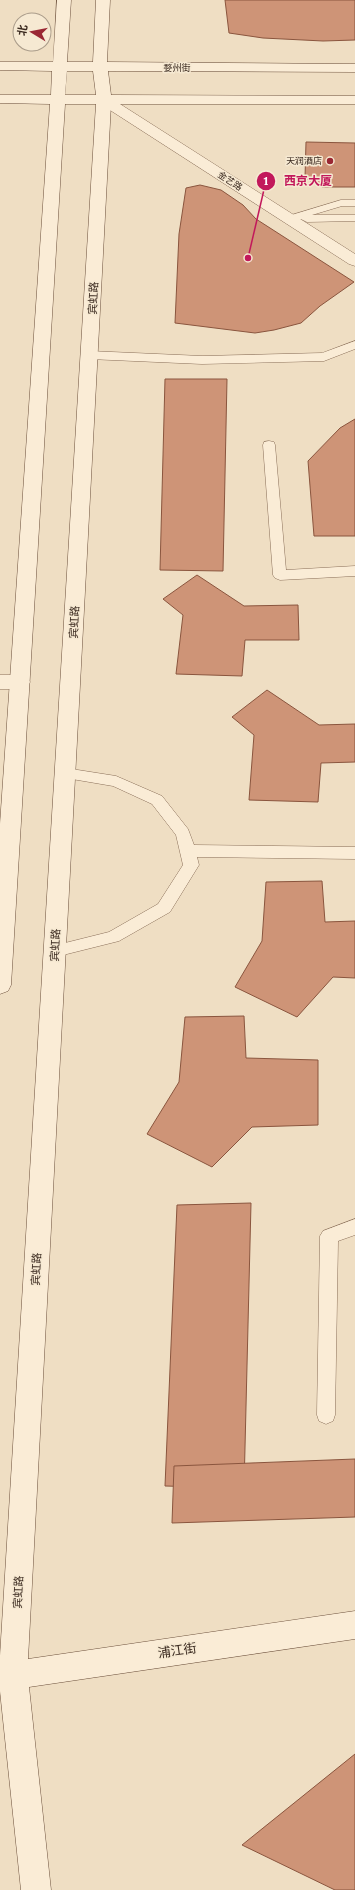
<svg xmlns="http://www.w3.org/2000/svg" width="355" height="1890" viewBox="0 0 355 1890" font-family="Lora,'Noto Sans SC',serif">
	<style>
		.building { fill: #ce9477; stroke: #8a553e }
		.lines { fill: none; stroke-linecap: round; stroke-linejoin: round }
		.lane-casing { stroke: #8a6f59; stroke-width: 1 }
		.street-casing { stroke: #8a6f59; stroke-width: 1 }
		.secondary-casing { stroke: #6c503c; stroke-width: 1 }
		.lane { fill: #faecd6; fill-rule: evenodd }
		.street { fill: #faecd6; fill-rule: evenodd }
		.secondary { fill: #faecd6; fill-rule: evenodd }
		.poi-dot { fill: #9a2733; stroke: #f6e9d2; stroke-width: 1.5 }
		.labels { text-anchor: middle; stroke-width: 3; stroke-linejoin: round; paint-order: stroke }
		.far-street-label { font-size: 9px; fill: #39281e; stroke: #f6e9d2 }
		.far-poi-label { font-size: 9px; fill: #39281e; stroke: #f6e9d2; text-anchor: end }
		.street-label { font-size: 11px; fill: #39281e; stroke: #f6e9d2 }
		.near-street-label { font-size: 13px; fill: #39281e; stroke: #f6e9d2 }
		.leader { fill: none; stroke: #c2185b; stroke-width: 1.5 }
		.callout-dot { fill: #c2185b; stroke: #f6e9d2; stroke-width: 1.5 }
		.mark-label { font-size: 12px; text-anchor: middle; font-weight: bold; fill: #fff }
		.callout-label { font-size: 12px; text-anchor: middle; font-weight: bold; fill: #c2185b; stroke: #f6e9d2; stroke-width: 3; stroke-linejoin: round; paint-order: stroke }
	</style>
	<rect width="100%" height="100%" fill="#efdec3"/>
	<!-- building -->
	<g class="building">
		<polygon points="225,0 355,0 355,40 323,41 263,38 229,33"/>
		<polygon points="306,142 355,143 355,187 322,187 305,178"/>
		<polygon points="200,185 221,190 243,205 256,219 354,282 320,306 301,323 274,330 255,333 175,323 179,234 186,188"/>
		<polygon points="165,379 227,379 223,571 160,570"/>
		<polygon points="355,419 355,536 314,536 308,461 340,428"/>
		<polygon points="197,575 244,606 298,605 299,640 245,640 242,676 176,674 183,615 163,599"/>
		<polygon points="267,690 319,725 355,724 355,762 321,763 318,802 249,800 254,735 232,717"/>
		<polygon points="322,881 325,922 355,921 355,978 333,977 297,1017 235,987 262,941 266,882"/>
		<polygon points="244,1016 246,1058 318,1060 318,1125 252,1127 212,1167 147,1134 179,1082 185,1017"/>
		<polygon points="251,1203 244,1488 165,1486 177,1205"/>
		<polygon points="355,1459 355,1517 172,1523 174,1466"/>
		<polygon points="355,1754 355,1890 335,1890 242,1845"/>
	</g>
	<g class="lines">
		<!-- lane casing -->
		<g class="lane-casing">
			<g id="lane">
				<polygon points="341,200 355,200 355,206 342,206 312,215 355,215 355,221 307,222 301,219 289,222 283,219 285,217"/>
				<polygon points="355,341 355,349 324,361 202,364 89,359 83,355 89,351 202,356 322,353"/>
				<polygon points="269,441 274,442 275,445 286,570 355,566 355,576 280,580 275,578 273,575 263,445 264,442"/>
				<polygon points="65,768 116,776 162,796 188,829 194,845 355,847 355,859 197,857 199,865 170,912 119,941 55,957 49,955 47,951 49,947 109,932 158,904 183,865 176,835 152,804 113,786 60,777 58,773 60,769"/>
				<polygon points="355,1219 355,1235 338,1241 335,1415 333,1421 326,1424 319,1421 317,1415 320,1236 323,1231"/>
			</g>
		</g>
		<!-- street casing -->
		<g class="street-casing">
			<g id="street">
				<polygon points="104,96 109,97 355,254 355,266 349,264 99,103 97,100 99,97"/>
				<polygon points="0,675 20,675 27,677 30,682 27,687 20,689 0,689"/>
			</g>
		</g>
		<!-- secondary casing -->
		<g class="secondary-casing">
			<path id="secondary" d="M57,0H71L67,62H93L96,0H110L107,62L355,64V72L108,71L111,95L355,96V104H111L28,1659L355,1611V1639L29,1687L51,1890H21L0,1691V1656L96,104H65L11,985L8,991L0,994V824L50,104L0,103V95H51L52,71L0,70V62H53ZM67,71H93L96,95H65Z"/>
		</g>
		<!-- lane -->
		<use href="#lane" class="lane"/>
		<!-- street -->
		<use href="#street" class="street"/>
		<!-- secondary -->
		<use href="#secondary" class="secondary"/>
	</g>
	<!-- markers -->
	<circle class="poi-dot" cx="330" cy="161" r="4"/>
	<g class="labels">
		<!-- far-street labels -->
		<g class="far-street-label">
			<text x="177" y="71">婺州街</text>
			<text transform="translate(230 181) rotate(33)" y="3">金艺路</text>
		</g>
		<!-- far-poi labels -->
		<g class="far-poi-label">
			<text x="322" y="164">天润酒店</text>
		</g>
		<!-- street labels -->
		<g class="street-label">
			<text transform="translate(93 298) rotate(-87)" y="4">宾虹路</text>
			<text transform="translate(74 622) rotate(-87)" y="4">宾虹路</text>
			<text transform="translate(55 945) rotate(-87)" y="4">宾虹路</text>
			<text transform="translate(36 1269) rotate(-87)" y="4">宾虹路</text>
			<text transform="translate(18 1592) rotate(-87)" y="4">宾虹路</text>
		</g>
		<!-- near-street labels -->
		<g class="near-street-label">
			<text transform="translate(177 1650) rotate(-8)" y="5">浦江街</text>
		</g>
	</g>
	<!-- callouts -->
	<path class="leader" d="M248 258L266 181"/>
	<g class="callout-dot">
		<circle cx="248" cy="258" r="4"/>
		<circle cx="266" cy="181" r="10"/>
	</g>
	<g class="mark-label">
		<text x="266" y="185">1</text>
	</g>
	<g class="callout-label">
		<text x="308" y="185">西京大厦</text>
	</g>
	<!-- north arrow -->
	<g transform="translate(32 32) rotate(280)"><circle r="19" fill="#f6e9d2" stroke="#aa9c8a"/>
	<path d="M0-3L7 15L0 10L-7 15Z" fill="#9a2733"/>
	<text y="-6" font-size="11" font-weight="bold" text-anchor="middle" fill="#39281e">北</text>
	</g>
</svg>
